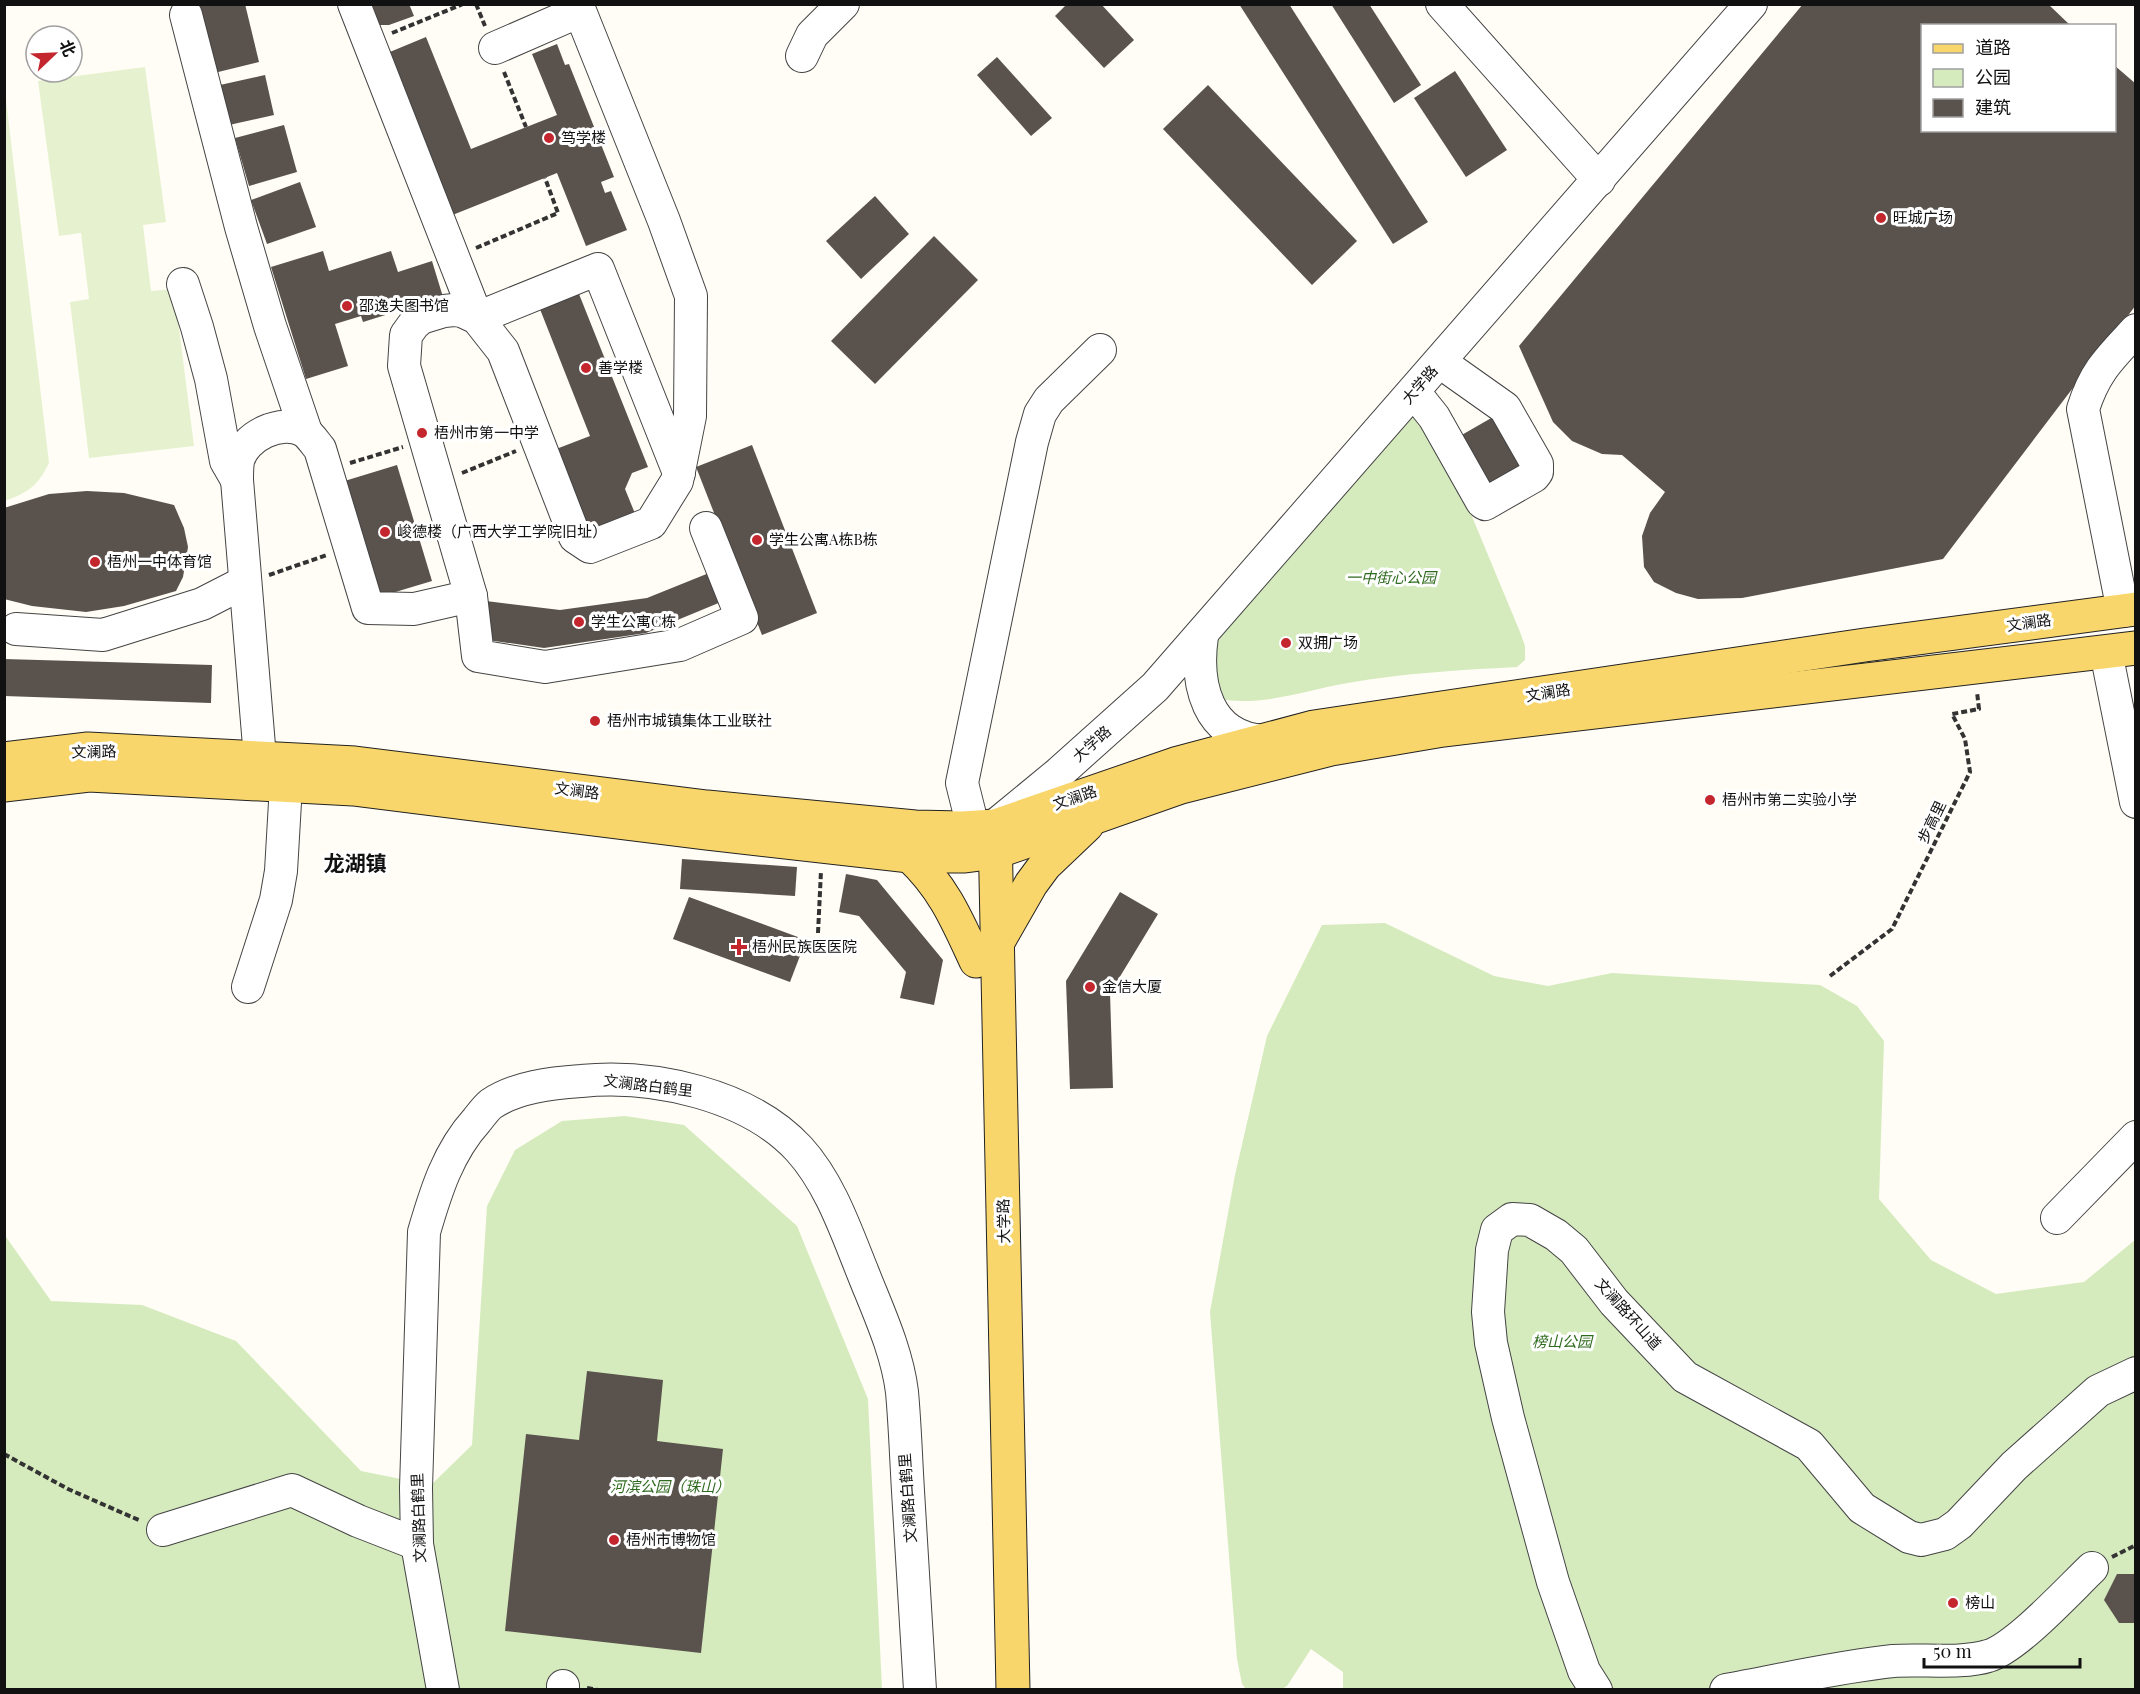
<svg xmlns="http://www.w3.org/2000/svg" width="2140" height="1694" viewBox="0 0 2140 1694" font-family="'Playfair Display','Noto Sans SC',serif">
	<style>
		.green { fill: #d5ebbd }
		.pitch { fill: #e6f2cf }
		.building { fill: #5a524d }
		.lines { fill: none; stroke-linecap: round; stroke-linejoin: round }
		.minor-casing { stroke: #444; stroke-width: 34 }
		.major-casing { stroke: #222; stroke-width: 35 }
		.path { stroke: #333; stroke-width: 4; stroke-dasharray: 6 3; stroke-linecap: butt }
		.minor { stroke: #fff; stroke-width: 32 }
		.major { stroke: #f9d66b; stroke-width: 33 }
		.poi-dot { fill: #c4262e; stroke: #fff; stroke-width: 2 }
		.labels { text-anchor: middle; stroke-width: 6; stroke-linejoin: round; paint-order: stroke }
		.poi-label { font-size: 15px; fill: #111; stroke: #fff; text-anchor: start }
		.street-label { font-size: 15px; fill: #111; stroke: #fff }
		.park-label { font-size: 15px; font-style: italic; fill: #2f6b1f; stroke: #fff }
		.district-label { font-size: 21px; font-weight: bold; fill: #111; stroke: #fff }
	</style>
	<rect width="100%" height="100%" fill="#fffdf5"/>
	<!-- green -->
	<g class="green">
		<path d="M1413,410L1434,425L1520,632L1525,646V660L1517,667C1460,670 1404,673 1348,683C1307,690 1267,705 1226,700L1214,688L1216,647L1226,626Z"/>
		<polygon points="1385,923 1494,976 1548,986 1612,973 1820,985 1857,1006 1884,1041 1879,1199 1931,1260 1996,1294 2084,1282 2135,1240 2135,1689 1343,1689 1343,1672 1311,1649 1287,1686 1282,1689 1246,1689 1242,1684 1237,1659 1210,1312 1235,1175 1267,1036 1322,925"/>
		<polygon points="625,1116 684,1125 797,1226 868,1399 882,1689 5,1689 4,1234 51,1301 142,1305 236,1341 361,1471 431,1485 472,1445 487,1206 515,1150 562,1121"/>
	</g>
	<!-- pitch -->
	<g class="pitch">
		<polygon points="145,67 166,222 143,225 151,291 174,289 194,446 89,458 70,302 89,299 81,233 59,236 38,81"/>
		<path d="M5,91L49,463C37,487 28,492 5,501Z"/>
	</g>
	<!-- building -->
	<g class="building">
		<polygon points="193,4 245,4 259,62 210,74"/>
		<polygon points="372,4 409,4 414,16 389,25 379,25"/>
		<polygon points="1067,4 1101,4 1134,40 1104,68 1055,16"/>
		<polygon points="1239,4 1289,4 1428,222 1393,244"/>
		<polygon points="1331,4 1369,4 1421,85 1394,103"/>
		<polygon points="1803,4 2048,4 2071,26 1922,26 1922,130 2114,130 2114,65 2136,84 2136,305 1943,559 1742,598 1698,599 1676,593 1654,582 1644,567 1642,536 1650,513 1665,492 1622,455 1602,454 1572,441 1553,422 1519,346"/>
		<polygon points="426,37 471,149 557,115 532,54 557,44 565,65 569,64 614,177 601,182 605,193 611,191 627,230 586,246 557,173 450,216 385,54"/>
		<polygon points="997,57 1052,118 1031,136 977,75"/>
		<polygon points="1455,71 1507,150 1466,177 1414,98"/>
		<polygon points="265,75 274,115 229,125 220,85"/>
		<polygon points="1208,85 1357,241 1312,285 1163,129"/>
		<polygon points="284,125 297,172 249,186 235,138"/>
		<polygon points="300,182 316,227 267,244 251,200"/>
		<polygon points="875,196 909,234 861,279 826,241"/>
		<polygon points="934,236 978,280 875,384 831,341"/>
		<polygon points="323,251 329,271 391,251 398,272 432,261 443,297 363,322 361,316 335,324 348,366 306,379 271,267"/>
		<polygon points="575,284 648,467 632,473 625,489 636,516 585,536 551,451 590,436 536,299"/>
		<polygon points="1500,413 1532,472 1486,497 1453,440"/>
		<polygon points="752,445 817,613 762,635 696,467"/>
		<polygon points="397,465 432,581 372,599 338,483"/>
		<polygon points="87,491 124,493 174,505 184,528 188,547 183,577 176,591 124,606 86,612 32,606 4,599 4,508 49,494"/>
		<polygon points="709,573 721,602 646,633 544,648 481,639 486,601 560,610 647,598"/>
		<polygon points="4,659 212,665 211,703 4,696"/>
		<polygon points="682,859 797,867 795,896 680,889"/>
		<polygon points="846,874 877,880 943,960 934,1005 900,998 906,972 859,916 839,912"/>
		<polygon points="1120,892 1158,914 1110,993 1113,1088 1070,1089 1066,981"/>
		<polygon points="689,897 806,940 790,982 673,939"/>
		<polygon points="587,1371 663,1380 657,1441 723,1449 701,1653 505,1631 526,1434 579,1440"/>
		<polygon points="2117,1574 2136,1574 2136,1623 2119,1623 2104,1600"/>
	</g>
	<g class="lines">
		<!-- minor casing -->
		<g class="minor-casing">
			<g id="minor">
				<polyline points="354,4 477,318 598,269 679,473"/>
				<polyline points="1442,4 1599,180"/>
				<polyline points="186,15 241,227 270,326 306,432"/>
				<polyline points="495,48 580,11 664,221 691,296 690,416 677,481 651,523 590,547 575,537 503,351 477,318 462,311 454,310 444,311 421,318 414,324 406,335 404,366 471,596 478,656 545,667 680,645 742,618 706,528"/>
				<polyline points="802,56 812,35 843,4"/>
				<polyline points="183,284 197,327 211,379 226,461 237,480"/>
				<polyline points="1414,392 1434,417 1482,502 1485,504 1534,476 1537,472 1537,464 1505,408 1440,362"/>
				<path d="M2123,611L2083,409C2095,371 2110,358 2136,330"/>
				<polyline points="16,629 103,635 202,604 245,582"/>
				<path d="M1202,636C1195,684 1207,737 1263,741"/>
				<polyline points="2106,652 2136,802"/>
				<path d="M260,758L237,480C237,474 237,467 238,461C244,436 282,418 304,431C310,435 315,443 320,449L368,608L414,609L471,596"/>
				<polyline points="997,824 1059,773 1155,687 1751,4"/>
				<polyline points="973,827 962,783 1032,442 1040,414 1049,400 1100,350"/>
				<polyline points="248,987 276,900 281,871 286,785"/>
				<polyline points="2057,1218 2136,1137"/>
				<polyline points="163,1530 292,1490 358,1521 417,1544"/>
				<path d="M443,1690L417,1544L416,1488L424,1232C436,1191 448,1152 477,1120C481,1115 486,1108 491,1104C516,1087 552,1083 581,1081C653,1074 748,1094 799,1149C830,1183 846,1231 863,1273C878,1311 897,1351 902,1392C905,1425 906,1458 908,1491C912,1557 916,1623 920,1690"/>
				<polyline points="563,1690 563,1686"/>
				<polyline points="1596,1690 1584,1671 1553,1582 1508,1418 1491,1343 1488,1312 1492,1250 1497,1230 1512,1219 1530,1220 1556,1235 1574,1250 1614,1302 1685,1377 1809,1445 1862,1508 1909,1537 1921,1540 1945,1534 1959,1524 2014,1466 2098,1391 2136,1373"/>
				<path d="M1726,1690C1781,1680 1837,1667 1893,1661C1921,1659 1963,1664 1988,1656C2016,1648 2069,1590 2092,1568"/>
			</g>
		</g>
		<!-- major casing -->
		<g class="major-casing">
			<g id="major">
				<polyline points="4,759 88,749 355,763 707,807 915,827 962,828 995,826 1175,764 1314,727 1865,645 2136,609"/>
				<polyline points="4,785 89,775 353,789 705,833 910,856 965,856 996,852 1181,787 1331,749 1443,730 2136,648"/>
				<polyline points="995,830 1013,1690"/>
				<path d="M910,856C944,888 957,920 976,961"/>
				<polyline points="999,940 1031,884 1045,865 1087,825"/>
			</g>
		</g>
		<!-- path -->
		<g class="path">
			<polyline points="476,4 485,26"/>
			<polyline points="392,33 463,4"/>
			<polyline points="504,72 526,127"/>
			<polyline points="476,248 558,213 545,178"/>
			<polyline points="350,463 403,447"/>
			<polyline points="462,473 516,451"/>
			<polyline points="269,575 327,555"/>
			<polyline points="818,933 821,871"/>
			<polyline points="1830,976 1892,929 1970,772 1965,739 1952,714 1979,709 1977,692"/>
			<polyline points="4,1454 68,1489 141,1521"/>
			<polyline points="2112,1557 2136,1545"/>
			<polyline points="587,1688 598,1690"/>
		</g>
		<!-- minor -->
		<use href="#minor" class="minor"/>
		<!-- major -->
		<use href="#major" class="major"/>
	</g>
	<!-- markers -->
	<g class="poi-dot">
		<circle cx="549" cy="138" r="6"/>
		<circle cx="1881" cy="218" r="6"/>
		<circle cx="347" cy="306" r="6"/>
		<circle cx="586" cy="368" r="6"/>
		<circle cx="422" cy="433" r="6"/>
		<circle cx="385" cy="532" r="6"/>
		<circle cx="757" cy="540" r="6"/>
		<circle cx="95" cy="562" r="6"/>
		<circle cx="579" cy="622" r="6"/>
		<circle cx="1286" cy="643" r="6"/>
		<circle cx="595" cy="721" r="6"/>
		<circle cx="1710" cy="800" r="6"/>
		<path d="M736 938h6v6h6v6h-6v6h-6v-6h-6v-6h6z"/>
		<circle cx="1090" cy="987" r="6"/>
		<circle cx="614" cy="1540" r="6"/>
		<circle cx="1953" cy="1603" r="6"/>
	</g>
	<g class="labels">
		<!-- poi labels -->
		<g class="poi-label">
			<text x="561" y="143">笃学楼</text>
			<text x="1893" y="223">旺城广场</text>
			<text x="359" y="311">邵逸夫图书馆</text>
			<text x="598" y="373">善学楼</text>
			<text x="434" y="438">梧州市第一中学</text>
			<text x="397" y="537">峻德楼（广西大学工学院旧址）</text>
			<text x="769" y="545">学生公寓A栋B栋</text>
			<text x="107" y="567">梧州一中体育馆</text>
			<text x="591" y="627">学生公寓C栋</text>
			<text x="1298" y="648">双拥广场</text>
			<text x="607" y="726">梧州市城镇集体工业联社</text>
			<text x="1722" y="805">梧州市第二实验小学</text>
			<text x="752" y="952">梧州民族医医院</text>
			<text x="1102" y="992">金信大厦</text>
			<text x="626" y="1545">梧州市博物馆</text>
			<text x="1965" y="1608">榜山</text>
		</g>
		<!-- street labels -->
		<g class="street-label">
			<text transform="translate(1420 385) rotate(-49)" y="5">大学路</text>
			<text transform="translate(2029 623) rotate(-8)" y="5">文澜路</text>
			<text transform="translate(1548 693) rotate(-9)" y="5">文澜路</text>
			<text transform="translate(1092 744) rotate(-42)" y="5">大学路</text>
			<text transform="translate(94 752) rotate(-1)" y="5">文澜路</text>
			<text transform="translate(577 791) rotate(7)" y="5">文澜路</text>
			<text transform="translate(1075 798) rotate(-19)" y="5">文澜路</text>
			<text transform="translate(1932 822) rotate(-64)" y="5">步高里</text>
			<text transform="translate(648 1086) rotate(7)" y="5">文澜路白鹤里</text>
			<text transform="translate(1004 1221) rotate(-91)" y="5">大学路</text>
			<text transform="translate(1628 1314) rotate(48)" y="5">文澜路环山道</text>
			<text transform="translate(908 1498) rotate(-94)" y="5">文澜路白鹤里</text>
			<text transform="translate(419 1518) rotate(-92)" y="5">文澜路白鹤里</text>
		</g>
		<!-- park labels -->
		<g class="park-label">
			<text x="1391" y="583">一中街心公园</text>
			<text x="1562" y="1347">榜山公园</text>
			<text x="670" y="1492">河滨公园（珠山）</text>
		</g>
		<!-- district labels -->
		<g class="district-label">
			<text x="355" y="871">龙湖镇</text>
		</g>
	</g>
	<!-- border -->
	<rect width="2140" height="1694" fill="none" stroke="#111111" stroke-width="12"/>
	<!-- legend -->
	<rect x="1921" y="24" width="195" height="108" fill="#ffffff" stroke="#a0a0a0" stroke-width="1.5"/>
	<rect x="1933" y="44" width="30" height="9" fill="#f9d66b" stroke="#a0a0a0" stroke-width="1.5"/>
	<text x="1975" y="54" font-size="18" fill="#111111">道路</text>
	<rect x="1933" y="69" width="30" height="18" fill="#d5ebbd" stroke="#a0a0a0" stroke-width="1.5"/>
	<text x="1975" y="84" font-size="18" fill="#111111">公园</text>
	<rect x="1933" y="99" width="30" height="18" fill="#5a524d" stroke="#a0a0a0" stroke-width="1.5"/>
	<text x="1975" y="114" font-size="18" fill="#111111">建筑</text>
	<!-- north arrow -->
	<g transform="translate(54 54) rotate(67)"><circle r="28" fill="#ffffff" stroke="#a0a0a0" stroke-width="1.5"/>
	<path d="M0-4.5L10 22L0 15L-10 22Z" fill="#c4262e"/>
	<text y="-9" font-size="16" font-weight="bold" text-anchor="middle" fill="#111111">北</text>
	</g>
	<!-- scale -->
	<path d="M1924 1658v9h156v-9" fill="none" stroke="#111111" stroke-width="3"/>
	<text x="1933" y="1658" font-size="18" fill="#111111" stroke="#ffffff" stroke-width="4.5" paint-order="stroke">50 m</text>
</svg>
